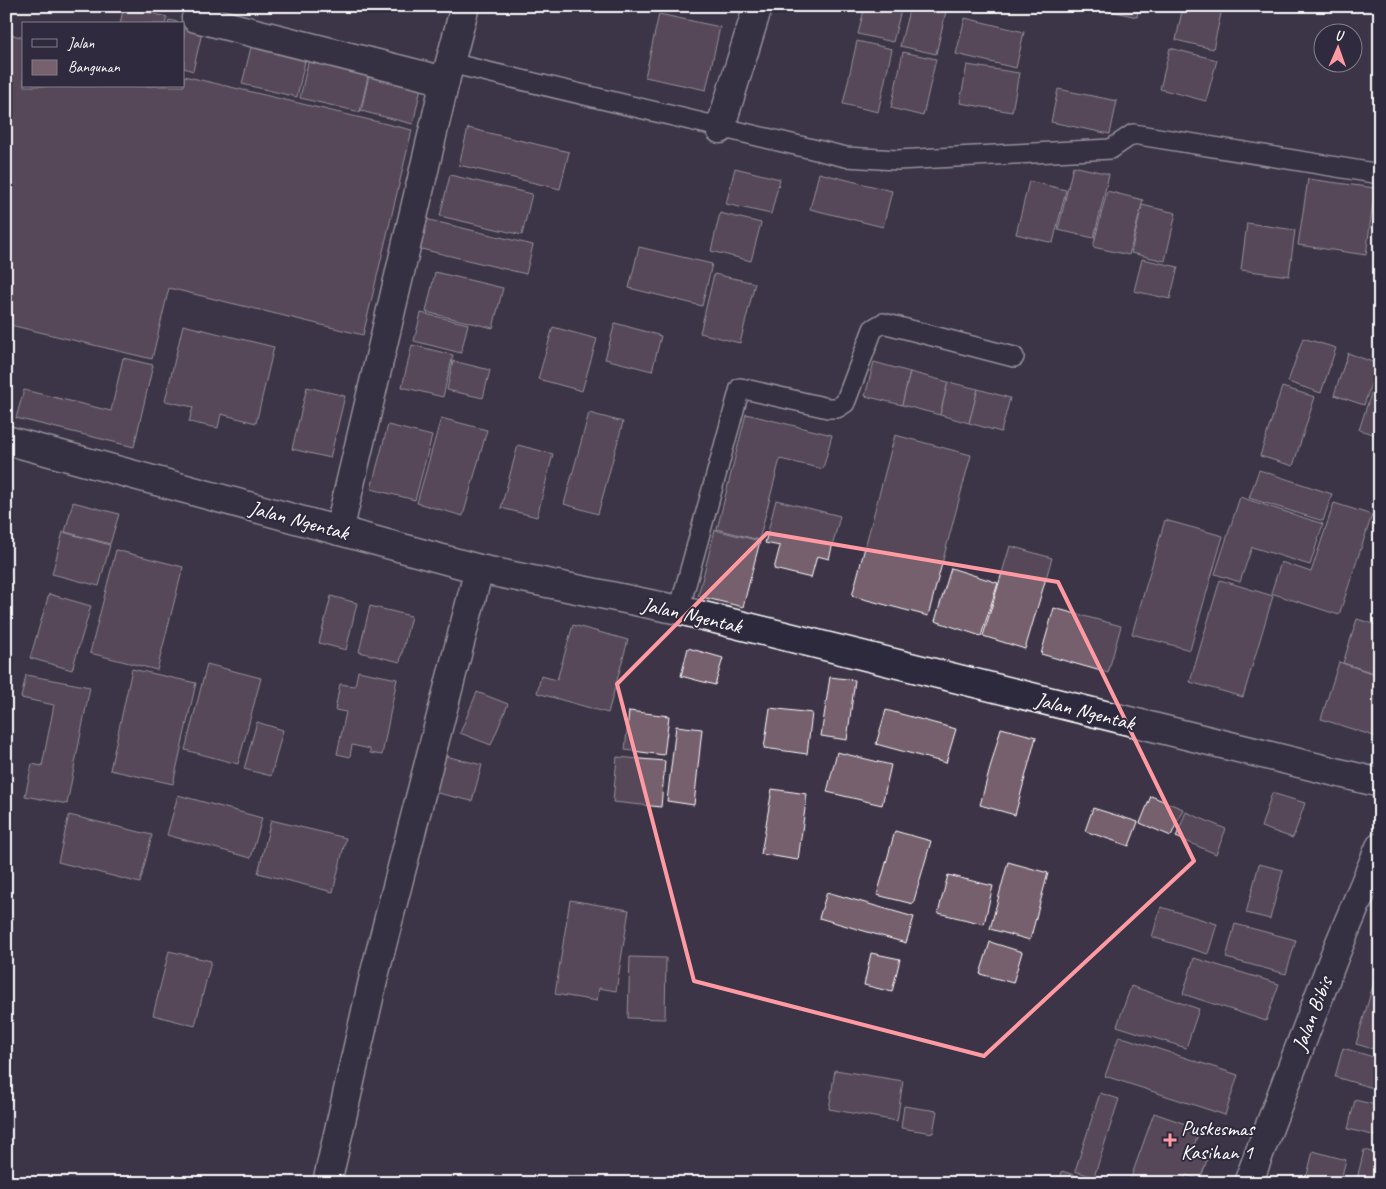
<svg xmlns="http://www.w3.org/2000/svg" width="1386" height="1189" viewBox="0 0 1386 1189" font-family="Caveat,sans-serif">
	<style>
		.building { fill: #76616d; stroke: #fff }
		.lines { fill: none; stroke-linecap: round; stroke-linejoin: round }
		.service-casing { stroke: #fff; stroke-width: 22 }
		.minor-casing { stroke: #fff; stroke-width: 31 }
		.secondary-casing { stroke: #fff; stroke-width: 31 }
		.service { stroke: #2f2a3d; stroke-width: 19 }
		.minor { stroke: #2f2a3d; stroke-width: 28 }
		.secondary { stroke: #2f2a3d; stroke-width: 28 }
		.marked { fill: none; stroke: #ff9aa2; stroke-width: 4; stroke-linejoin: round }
		.poi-dot { fill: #ff9aa2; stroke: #2f2a3d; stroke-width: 2 }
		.labels { text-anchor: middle; stroke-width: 4; stroke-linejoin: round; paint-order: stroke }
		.street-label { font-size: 21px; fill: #fff; stroke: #2f2a3d }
		.poi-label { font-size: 21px; fill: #fff; stroke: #2f2a3d; text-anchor: start }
	</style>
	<rect width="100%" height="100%" fill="#3d3547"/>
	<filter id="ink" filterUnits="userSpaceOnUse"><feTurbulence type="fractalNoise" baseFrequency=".02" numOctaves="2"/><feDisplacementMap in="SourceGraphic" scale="10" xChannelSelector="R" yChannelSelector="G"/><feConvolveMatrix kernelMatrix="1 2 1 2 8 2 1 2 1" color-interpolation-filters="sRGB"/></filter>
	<g filter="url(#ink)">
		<!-- building -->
		<g class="building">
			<polygon points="124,6 167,17 165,24 120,24"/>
			<polygon points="865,6 902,6 893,42 858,34"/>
			<polygon points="910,6 947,7 936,54 900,46"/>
			<polygon points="1089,6 1139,6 1137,17"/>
			<polygon points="1183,6 1211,6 1222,9 1213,49 1176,40"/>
			<polygon points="659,14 720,27 706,90 645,77"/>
			<polygon points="965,18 1024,32 1016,68 956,54"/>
			<polygon points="169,20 203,28 193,71 184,68 184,24 168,24"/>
			<polygon points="6,33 24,38 24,86 184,86 184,76 412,130 363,335 169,288 152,359 6,324"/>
			<polygon points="253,39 307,52 297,97 242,84"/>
			<polygon points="857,41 892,49 878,112 843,104"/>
			<polygon points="1170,48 1217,60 1206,101 1160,89"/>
			<polygon points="903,52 936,59 923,116 891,108"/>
			<polygon points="310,54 370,68 360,112 300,98"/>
			<polygon points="967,65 1019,73 1012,112 960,103"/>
			<polygon points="370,71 422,83 413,124 361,111"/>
			<polygon points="1058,89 1117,101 1110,134 1051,122"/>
			<polygon points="468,128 569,152 560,189 459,165"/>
			<polygon points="1073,166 1109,174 1094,238 1058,230"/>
			<polygon points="735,168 780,179 771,214 726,204"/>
			<polygon points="819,173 892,191 883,227 810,209"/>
			<polygon points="450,175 532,194 522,235 440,216"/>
			<polygon points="1308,179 1375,188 1366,255 1298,245"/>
			<polygon points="1029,181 1066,190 1053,243 1016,234"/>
			<polygon points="1107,191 1143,200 1129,255 1093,247"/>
			<polygon points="1142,205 1176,213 1165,261 1131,253"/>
			<polygon points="720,213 761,223 751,261 711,251"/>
			<polygon points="425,219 533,245 526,274 417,248"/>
			<polygon points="1247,223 1295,230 1289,276 1241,270"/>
			<polygon points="639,247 712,264 702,306 629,288"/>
			<polygon points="1142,259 1178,267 1170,299 1134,291"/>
			<polygon points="435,272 503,288 493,328 426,312"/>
			<polygon points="714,274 755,283 740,343 700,333"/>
			<polygon points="421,313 468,324 461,353 414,341"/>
			<polygon points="615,323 661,336 652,371 605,359"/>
			<polygon points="183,325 274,347 256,423 221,414 218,428 189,422 193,407 165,401"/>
			<polygon points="553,327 597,339 582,391 538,379"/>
			<polygon points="1303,338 1336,348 1321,393 1288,382"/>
			<polygon points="412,345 453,355 443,397 402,387"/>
			<polygon points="1348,353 1378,364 1364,405 1334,395"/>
			<polygon points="123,358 153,365 134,447 16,418 24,390 111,411"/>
			<polygon points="453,361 490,370 483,398 447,390"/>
			<polygon points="874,362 910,372 902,405 865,396"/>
			<polygon points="1380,366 1380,436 1359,430"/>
			<polygon points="910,372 948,382 940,415 902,405"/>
			<polygon points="948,382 978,389 969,423 940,415"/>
			<polygon points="307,387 345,396 330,458 292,449"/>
			<polygon points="1282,387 1315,397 1293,466 1260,456"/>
			<polygon points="978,389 1010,398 1001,432 969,423"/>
			<polygon points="589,413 623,422 598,514 564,504"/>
			<polygon points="746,414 832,435 823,469 780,459 759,540 717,529"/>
			<polygon points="441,418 487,430 463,516 417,503"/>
			<polygon points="388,425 432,436 415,500 371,489"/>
			<polygon points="895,435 971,455 928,616 852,596"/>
			<polygon points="518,445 553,454 537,517 501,508"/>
			<polygon points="1259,470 1332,494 1323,521 1249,498"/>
			<polygon points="1240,497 1323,524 1310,565 1252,547 1240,582 1215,574"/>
			<polygon points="776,500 840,516 829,559 817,556 811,578 774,569 780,546 765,543"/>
			<polygon points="73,502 119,514 110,544 65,532"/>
			<polygon points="1334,503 1372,515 1339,615 1271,593 1281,562 1311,572"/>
			<polygon points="1165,520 1223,536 1190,650 1132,634"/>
			<polygon points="715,530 760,541 743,607 698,596"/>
			<polygon points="63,532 110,545 99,586 52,574"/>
			<polygon points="1010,546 1052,558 1025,649 983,636"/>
			<polygon points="116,550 183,567 157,670 90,653"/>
			<polygon points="951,568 998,583 981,636 935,621"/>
			<polygon points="1220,580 1273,596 1243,697 1190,682"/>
			<polygon points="49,594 91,606 72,670 30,658"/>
			<polygon points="331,596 357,603 346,650 319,643"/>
			<polygon points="370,606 411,616 400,662 359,652"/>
			<polygon points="1054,608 1121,626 1108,673 1041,654"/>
			<polygon points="1357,619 1380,626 1380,675 1343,663"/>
			<polygon points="573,625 628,640 608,713 537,693 541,676 557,680"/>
			<polygon points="688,648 723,658 715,685 681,676"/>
			<polygon points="1339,662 1380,676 1380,738 1321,719"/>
			<polygon points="207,664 261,678 238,764 185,750"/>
			<polygon points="132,669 196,683 173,784 110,770"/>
			<polygon points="358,671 397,679 382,755 370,753 370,749 352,745 350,757 337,754 346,712 335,710 340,684 355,686"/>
			<polygon points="26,675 90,687 67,804 25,796 32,764 42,766 54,705 21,698"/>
			<polygon points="830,677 855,680 847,740 821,736"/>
			<polygon points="477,692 508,704 491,745 460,733"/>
			<polygon points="770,708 812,713 807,754 764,748"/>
			<polygon points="886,710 956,729 946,763 876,744"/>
			<polygon points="629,711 669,716 664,755 625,750"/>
			<polygon points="257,722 283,730 271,776 244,769"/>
			<polygon points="676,726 702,729 694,805 667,801"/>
			<polygon points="1001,728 1036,737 1015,815 980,805"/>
			<polygon points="837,752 891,765 882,805 827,792"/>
			<polygon points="441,755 482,765 472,801 433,792"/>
			<polygon points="617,757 665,761 661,807 613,802"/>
			<polygon points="772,789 807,794 798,860 761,854"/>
			<polygon points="1272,793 1305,803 1293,838 1261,827"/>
			<polygon points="178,795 262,818 251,858 167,835"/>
			<polygon points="1151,796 1183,809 1171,836 1140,823"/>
			<polygon points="1093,808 1138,822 1129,846 1085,831"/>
			<polygon points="1186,812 1226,829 1216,854 1176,837"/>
			<polygon points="69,815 152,835 140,883 58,862"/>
			<polygon points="271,820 346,838 333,892 258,873"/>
			<polygon points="895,831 931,841 913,904 877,895"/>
			<polygon points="1008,862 1048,873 1030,940 990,929"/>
			<polygon points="1259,864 1283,870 1270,919 1246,913"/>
			<polygon points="948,875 993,886 984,924 938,913"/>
			<polygon points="827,892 914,917 906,943 819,918"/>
			<polygon points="570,900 629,910 616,991 599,988 597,1001 555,994"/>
			<polygon points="1161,907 1217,924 1208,954 1152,937"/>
			<polygon points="1235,924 1296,940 1286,974 1226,958"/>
			<polygon points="990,942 1022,952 1013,983 980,974"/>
			<polygon points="169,951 211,961 195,1026 153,1015"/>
			<polygon points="871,953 900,959 892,992 864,985"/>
			<polygon points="630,957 666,958 665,1019 628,1018"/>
			<polygon points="1194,958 1279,984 1266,1021 1183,994"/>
			<polygon points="1378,968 1380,968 1380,1051 1356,1044"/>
			<polygon points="1131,986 1199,1009 1186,1048 1117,1026"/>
			<polygon points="1119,1036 1238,1075 1225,1115 1105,1076"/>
			<polygon points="1343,1048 1380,1059 1380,1090 1335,1077"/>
			<polygon points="835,1070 903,1081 897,1121 829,1109"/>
			<polygon points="1100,1093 1119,1099 1094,1177 1075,1171"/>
			<polygon points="1355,1100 1380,1106 1380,1137 1348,1129"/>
			<polygon points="904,1106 937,1111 933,1133 901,1128"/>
			<polygon points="1154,1113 1200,1129 1192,1151 1208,1157 1200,1180 1186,1175 1183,1183 1129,1183"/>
			<polygon points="1364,1150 1380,1154 1380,1183 1356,1183"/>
			<polygon points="1313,1151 1346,1160 1340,1183 1305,1183"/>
			<polygon points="1062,1171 1098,1183 1059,1183"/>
		</g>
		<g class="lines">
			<!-- service casing -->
			<g class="service-casing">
				<g id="service">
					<polyline points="450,63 846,157 897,160 1111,149 1133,134 1380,174"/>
					<polyline points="679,610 740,388 828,408 837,408 845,403 873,329 883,323 1014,357"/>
				</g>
			</g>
			<!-- minor casing -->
			<g class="minor-casing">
				<g id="minor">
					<polyline points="196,18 445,81"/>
					<polyline points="720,129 758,6"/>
					<polyline points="6,440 479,569 679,610 1380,783"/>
					<polyline points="339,531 445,81 465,6"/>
					<polyline points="327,1183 374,976 479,569"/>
				</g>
			</g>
			<!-- secondary casing -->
			<g class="secondary-casing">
				<polyline id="secondary" points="1248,1183 1334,957 1380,847"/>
			</g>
			<!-- service -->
			<use href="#service" class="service"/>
			<!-- minor -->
			<use href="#minor" class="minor"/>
			<!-- secondary -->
			<use href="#secondary" class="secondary"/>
		</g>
	</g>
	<!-- marked area -->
	<path d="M0 0H1386V1189H0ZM767,533L1058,582L1194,861L984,1056L694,981L617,684Z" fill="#3d3547" fill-opacity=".55" fill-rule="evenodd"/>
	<path class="marked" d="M767,533L1058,582L1194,861L984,1056L694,981L617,684Z"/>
	<!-- markers -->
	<path class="poi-dot" d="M1167.5 1132.5h5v5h5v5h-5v5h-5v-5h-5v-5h5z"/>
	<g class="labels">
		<!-- street labels -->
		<g class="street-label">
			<text transform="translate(299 520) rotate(15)" y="7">Jalan Ngentak</text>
			<text transform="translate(692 615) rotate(13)" y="7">Jalan Ngentak</text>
			<text transform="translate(1085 711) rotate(14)" y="7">Jalan Ngentak</text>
			<text transform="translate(1312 1014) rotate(-69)" y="7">Jalan Bibis</text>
		</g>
		<!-- poi labels -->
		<g class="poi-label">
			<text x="1181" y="1135">Puskesmas<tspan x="1181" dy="24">Kasihan 1</tspan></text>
		</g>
	</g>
	<!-- margin -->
	<rect width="1386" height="1189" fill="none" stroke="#2f2a3d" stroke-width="25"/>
	<rect x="12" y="12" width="1361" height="1164" fill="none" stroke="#fff" stroke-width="2" filter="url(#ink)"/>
	<!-- legend -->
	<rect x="22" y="22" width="162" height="65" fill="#2f2a3d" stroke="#827f8b"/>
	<rect x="32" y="39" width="25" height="8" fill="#2f2a3d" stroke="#827f8b"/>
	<text x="68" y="48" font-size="15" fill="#ffffff">Jalan</text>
	<rect x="32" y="60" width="25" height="15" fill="#76616d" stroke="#827f8b"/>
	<text x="68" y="72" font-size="15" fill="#ffffff">Bangunan</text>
	<!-- north arrow -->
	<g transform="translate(1338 48) rotate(2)"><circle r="24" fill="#2f2a3d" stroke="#827f8b"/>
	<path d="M0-4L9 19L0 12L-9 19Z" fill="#ff9aa2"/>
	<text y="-8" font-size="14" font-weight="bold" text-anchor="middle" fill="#ffffff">U</text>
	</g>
</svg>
